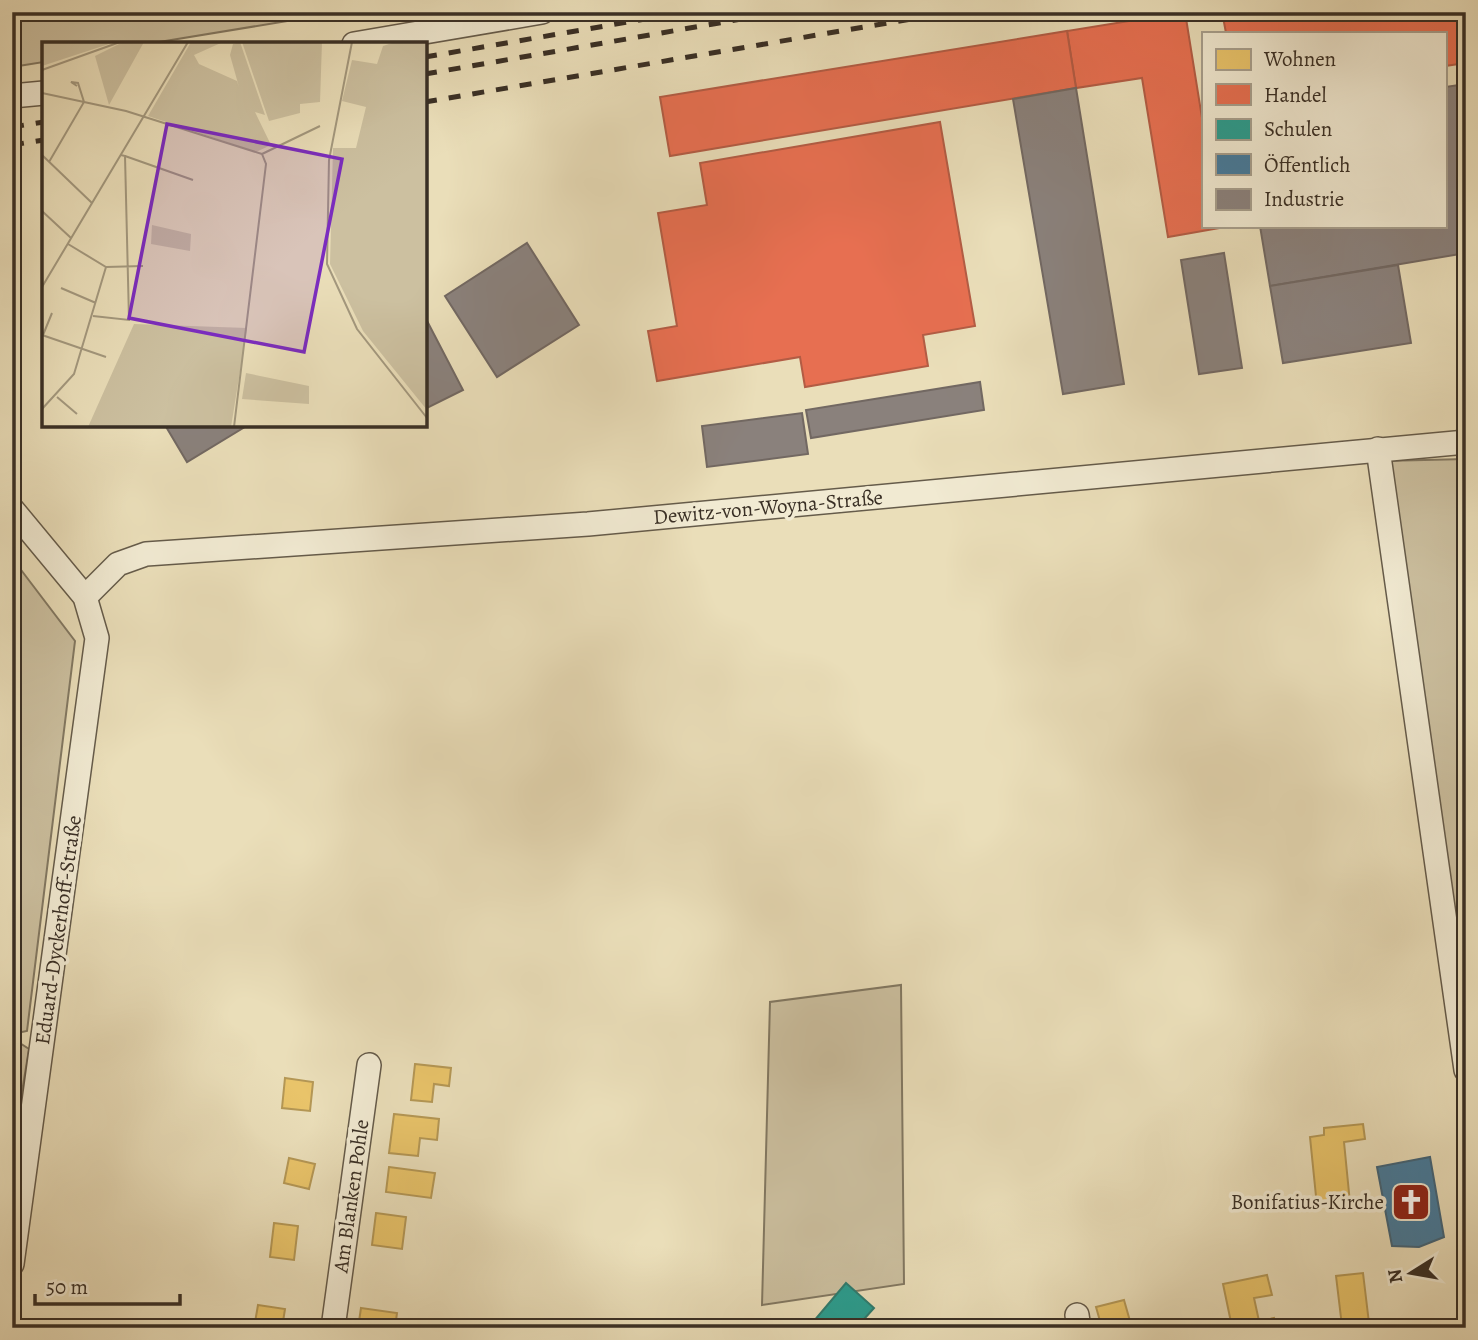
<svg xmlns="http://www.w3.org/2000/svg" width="1478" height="1340" viewBox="0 0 1478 1340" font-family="Alegreya,serif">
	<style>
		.green { fill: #ccc0a0; stroke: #827862; stroke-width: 2 }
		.homes { fill: #e9c46a; stroke: #b49755; stroke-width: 2 }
		.shops { fill: #e76f51; stroke: #b35c44; stroke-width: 2 }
		.schools { fill: #2a9d8f; stroke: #2e7c6f; stroke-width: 2 }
		.public { fill: #457b9d; stroke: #416479; stroke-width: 2 }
		.industry { fill: #8a817c; stroke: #726862; stroke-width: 2 }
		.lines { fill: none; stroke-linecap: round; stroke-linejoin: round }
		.minor-casing { stroke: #655b4a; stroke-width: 26 }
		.minor { stroke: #f1ead2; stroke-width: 23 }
		.rail { stroke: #392f25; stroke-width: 5; stroke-dasharray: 12 12; stroke-linecap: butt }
		.labels { text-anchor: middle; stroke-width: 7; stroke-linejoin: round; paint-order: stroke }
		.street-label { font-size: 21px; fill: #392f25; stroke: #f1ead2 }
		.poi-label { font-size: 21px; fill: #392f25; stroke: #f1ead2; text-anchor: end }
		.inset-road { fill: none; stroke: #a3987e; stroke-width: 2 }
		.view { fill: #7b2cbf; fill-opacity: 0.15; stroke: #7b2cbf; stroke-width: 3.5 }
		.inset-edge { fill: none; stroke: #392f25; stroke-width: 3.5 }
	</style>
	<rect width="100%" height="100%" fill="#eadeb9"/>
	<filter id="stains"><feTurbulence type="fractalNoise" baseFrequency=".00286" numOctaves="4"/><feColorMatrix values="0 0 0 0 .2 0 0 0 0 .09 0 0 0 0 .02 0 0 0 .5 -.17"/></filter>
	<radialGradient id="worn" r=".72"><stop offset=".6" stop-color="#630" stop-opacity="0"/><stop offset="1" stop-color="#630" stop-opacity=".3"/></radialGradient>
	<!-- green -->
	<g class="green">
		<polygon points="12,12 342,12 147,44 44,44 44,62 12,67"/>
		<polygon points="1466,459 1466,985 1383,461"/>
		<polygon points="12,558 75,641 27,1031 12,1034"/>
		<polygon points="901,985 904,1284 762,1305 770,1002"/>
		<polygon points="12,1038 29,1049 12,1153"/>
	</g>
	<!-- homes -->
	<g class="homes">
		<polygon points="415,1064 451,1068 449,1086 434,1084 432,1102 411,1100"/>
		<polygon points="285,1078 313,1082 310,1111 282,1108"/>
		<polygon points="394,1114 439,1119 437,1140 420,1138 418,1156 389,1153"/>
		<polygon points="1363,1124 1365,1139 1344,1142 1350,1203 1317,1206 1310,1137 1324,1135 1324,1128"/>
		<polygon points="289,1158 315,1164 309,1189 284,1183"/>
		<polygon points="389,1167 435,1173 431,1198 386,1192"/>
		<polygon points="376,1213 406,1217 402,1249 372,1245"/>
		<polygon points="274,1223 298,1226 294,1260 270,1257"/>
		<polygon points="1363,1273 1369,1323 1342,1326 1336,1276"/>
		<polygon points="1267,1275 1272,1295 1254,1298 1259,1321 1232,1327 1223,1284"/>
		<polygon points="1124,1300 1132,1328 1102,1328 1096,1307"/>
		<polygon points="258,1305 285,1309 282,1328 254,1328"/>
		<polygon points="361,1308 397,1313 395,1328 358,1328"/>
		<polygon points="1274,1318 1276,1328 1233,1328 1232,1327"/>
		<polygon points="1037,1322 1038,1328 1013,1328"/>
	</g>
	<!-- shops -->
	<g class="shops">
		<polygon points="1185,12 1203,124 1203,226 1220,226 1220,228 1168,237 1142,78 1076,88 1067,31"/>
		<polygon points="1249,12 1458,12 1466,63 1445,66 1445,33 1226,33 1223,17"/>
		<polygon points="1067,31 1076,88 670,156 660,97"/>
		<polygon points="940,122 975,326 923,335 928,366 805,387 800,357 657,381 648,331 677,326 658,213 707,205 700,163"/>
	</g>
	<!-- schools -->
	<polygon class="schools" points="846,1283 874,1308 856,1328 808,1328"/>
	<!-- public -->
	<polygon class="public" points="1430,1157 1444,1237 1419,1247 1392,1246 1377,1167"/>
	<!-- industry -->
	<g class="industry">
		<polygon points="1466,84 1466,253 1270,286 1260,226 1445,226 1445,87"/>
		<polygon points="1076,88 1124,384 1063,394 1013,99"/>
		<polygon points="527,243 579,325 497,377 445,296"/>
		<polygon points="1224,253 1242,368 1199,374 1181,260"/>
		<polygon points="1398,265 1411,343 1283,363 1270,286"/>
		<polygon points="425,317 463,390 425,409"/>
		<polygon points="980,382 984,410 811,438 806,410"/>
		<polygon points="802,413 808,454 707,467 702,426"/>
		<polygon points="165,425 248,425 187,462"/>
	</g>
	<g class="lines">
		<!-- minor casing -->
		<g class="minor-casing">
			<g id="minor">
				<polyline points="354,44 542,12"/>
				<polyline points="12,96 44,93"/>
				<polyline points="1378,449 1466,1070"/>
				<polyline points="12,509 85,597 97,638 12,1264"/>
				<polyline points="85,597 118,564 146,554 588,524 1466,442"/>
				<polyline points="1077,1315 1079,1328"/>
				<polyline points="333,1328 369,1065"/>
			</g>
		</g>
		<!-- minor -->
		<use href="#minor" class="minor"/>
		<!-- rail -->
		<g class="rail">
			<polyline points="943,17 999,12"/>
			<polyline points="425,57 686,12"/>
			<polyline points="425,74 782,12"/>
			<polyline points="425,102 952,12"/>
			<polyline points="12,127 44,122"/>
			<polyline points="12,145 44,140"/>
		</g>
	</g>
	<!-- icons -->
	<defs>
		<g id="church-square" transform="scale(2.0125)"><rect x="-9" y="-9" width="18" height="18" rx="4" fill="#8f2418" stroke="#f1ead2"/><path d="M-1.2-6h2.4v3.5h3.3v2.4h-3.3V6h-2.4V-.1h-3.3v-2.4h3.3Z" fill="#fff"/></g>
	</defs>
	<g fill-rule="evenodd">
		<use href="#church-square" x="1411" y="1202"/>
	</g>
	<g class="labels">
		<!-- street labels -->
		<g class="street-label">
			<text transform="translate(768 507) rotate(-5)" y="7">Dewitz-von-Woyna-Straße</text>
			<text transform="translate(58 930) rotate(-82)" y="7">Eduard-Dyckerhoff-Straße</text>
			<text transform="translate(351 1196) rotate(-82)" y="7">Am Blanken Pohle</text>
		</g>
		<!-- poi labels -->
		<g class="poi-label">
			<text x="1384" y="1209">Bonifatius-Kirche</text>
		</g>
	</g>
	<!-- overview -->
	<g transform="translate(42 42)">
		<rect width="385" height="385" fill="#eadeb9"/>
		<path d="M0,0H73L0,24ZM81,0H102L67,63L53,14ZM149,0H181L152,13L157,22L195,39L197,45L188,13L191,2L198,0L223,73L213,70L229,103L214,110L106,74ZM200,0H280L278,60L258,62V71L227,79ZM353,0H385V368L321,289L288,222L291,106H314L324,65L300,59L310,18L335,22L341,4ZM110,183L149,192L148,209L109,202ZM92,282L205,286L189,385H46ZM204,331L267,344V385V362L200,357Z" fill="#ccc0a0"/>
		<path class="inset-road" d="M310,0L287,118L285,222L315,287L385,376M0,28L78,0M0,51L84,69L220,112M220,112L278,84M0,113L50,161M83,114L151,138M7,120L42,60L36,41L29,40L35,44M0,169L29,196M26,202L64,225L101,224M0,245L146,0M19,246L54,261M51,274L87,278L83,114L79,113M0,293L64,315M1,293L10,271M15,355L35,372M0,367L32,332L64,225M192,385L224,122L220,112"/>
		<path class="view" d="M125,82L300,117L262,310L87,276Z"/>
		<rect width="385" height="385" class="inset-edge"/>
	</g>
	<!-- margin -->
	<rect width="1478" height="1340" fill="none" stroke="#eadeb9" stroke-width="42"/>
	<rect x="14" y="14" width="1450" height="1312" fill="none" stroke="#392f25" stroke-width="3.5"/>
	<rect x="21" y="21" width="1436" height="1298" fill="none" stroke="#392f25" stroke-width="2"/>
	<!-- legend -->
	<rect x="1202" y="32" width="245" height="196" fill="#f1ead2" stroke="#a79f8d" stroke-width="2"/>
	<rect x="1216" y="49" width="35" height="21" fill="#e9c46a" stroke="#a79f8d" stroke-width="2"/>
	<text x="1264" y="66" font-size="21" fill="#392f25">Wohnen</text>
	<rect x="1216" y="84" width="35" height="21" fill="#e76f51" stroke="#a79f8d" stroke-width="2"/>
	<text x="1264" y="102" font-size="21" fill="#392f25">Handel</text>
	<rect x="1216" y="119" width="35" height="21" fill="#2a9d8f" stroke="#a79f8d" stroke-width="2"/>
	<text x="1264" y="136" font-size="21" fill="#392f25">Schulen</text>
	<rect x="1216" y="154" width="35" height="21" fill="#457b9d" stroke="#a79f8d" stroke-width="2"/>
	<text x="1264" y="172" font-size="21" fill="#392f25">Öffentlich</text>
	<rect x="1216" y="189" width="35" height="21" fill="#8a817c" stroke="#a79f8d" stroke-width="2"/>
	<text x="1264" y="206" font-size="21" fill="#392f25">Industrie</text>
	<!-- north arrow -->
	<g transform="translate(1411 1273) rotate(259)" stroke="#f1ead2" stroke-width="5" paint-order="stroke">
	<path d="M0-5L12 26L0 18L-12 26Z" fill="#392f25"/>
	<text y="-10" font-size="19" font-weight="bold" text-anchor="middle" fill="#392f25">N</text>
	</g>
	<!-- scale -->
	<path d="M35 1294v10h145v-10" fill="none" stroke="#392f25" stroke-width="3.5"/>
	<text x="46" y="1294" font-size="21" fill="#392f25" stroke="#f1ead2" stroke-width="5" paint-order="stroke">50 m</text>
	<rect width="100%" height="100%" filter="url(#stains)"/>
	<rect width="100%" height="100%" fill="url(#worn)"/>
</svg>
